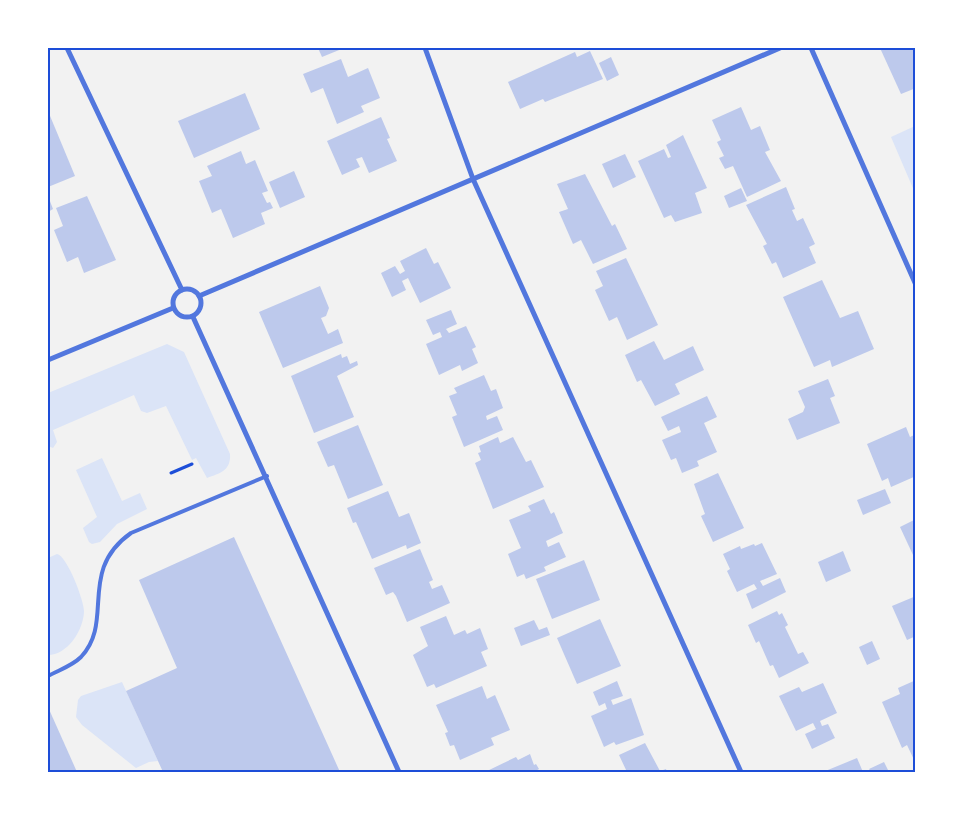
<svg xmlns="http://www.w3.org/2000/svg" width="963" height="820" viewBox="0 0 963 820" font-family="'Sofia Sans Condensed',sans-serif">
	<style>
		.green { fill: #dbe4f7 }
		.building { fill: #bdc9ec }
		.lines { fill: none; stroke-linecap: round; stroke-linejoin: round }
		.path { stroke: #1d4ed8; stroke-width: 3 }
		.service { stroke: #5277de; stroke-width: 4 }
		.minor { stroke: #5277de; stroke-width: 5 }
		.neatline { fill: none; stroke: #1d4ed8; stroke-width: 2 }
	</style>
	<rect width="100%" height="100%" fill="#f2f2f2"/>
	<!-- green -->
	<g class="green">
		<polygon points="915,126 915,193 891,137"/>
		<path d="M167,344L184,352L230,454C231,471 220,473 207,478L196,458L192,460L166,406L147,413L141,411L134,395L53,430L57,442L53,448L48,446V393Z"/>
		<polygon points="102,458 122,501 140,493 147,509 117,524 100,542 92,544 89,542 83,528 97,517 76,470"/>
		<path d="M57,554C67,556 84,600 84,612C83,631 67,655 48,655V558Z"/>
		<polygon points="122,682 158,761 149,762 136,768 82,725 76,717 78,700 81,696"/>
	</g>
	<!-- building -->
	<g class="building">
		<polygon points="318,48 344,48 322,57"/>
		<polygon points="880,48 916,48 916,88 901,94"/>
		<polygon points="590,51 603,79 545,102 543,99 520,109 508,82 575,52 577,57"/>
		<polygon points="611,57 619,75 607,81 599,63"/>
		<polygon points="341,59 348,77 368,68 380,98 361,106 364,112 337,124 323,88 311,93 303,74"/>
		<polygon points="245,93 260,129 194,158 178,121"/>
		<polygon points="741,107 751,130 760,126 770,150 765,152 781,181 747,197 733,166 725,169 719,158 724,156 717,142 721,140 712,120"/>
		<polygon points="48,111 75,176 48,187"/>
		<polygon points="381,117 390,138 387,139 397,161 369,173 362,157 356,159 360,167 342,175 327,141"/>
		<polygon points="683,135 707,188 695,193 702,213 675,222 671,215 664,218 638,161 664,149 668,158 671,157 666,145"/>
		<polygon points="241,151 246,164 255,160 268,191 262,193 267,203 270,202 273,208 261,213 265,224 233,238 221,209 212,213 199,181 212,176 207,166"/>
		<polygon points="625,154 636,177 613,188 602,164"/>
		<polygon points="294,171 305,197 280,208 269,182"/>
		<polygon points="585,174 612,226 615,224 627,249 593,264 581,240 573,244 559,212 568,209 557,184"/>
		<polygon points="786,187 795,209 792,210 797,221 803,218 815,244 809,247 816,263 783,278 776,262 772,264 763,246 767,244 746,205"/>
		<polygon points="741,188 747,201 729,208 724,196"/>
		<polygon points="48,196 53,209 48,212"/>
		<polygon points="87,196 116,260 84,273 78,257 67,262 54,230 63,226 56,208"/>
		<polygon points="426,248 434,264 438,262 451,288 420,303 408,278 402,281 406,290 392,297 381,273 395,266 400,274 405,271 400,261"/>
		<polygon points="626,258 658,325 627,340 617,317 609,321 595,290 603,286 596,271"/>
		<polygon points="822,280 840,318 858,311 874,349 832,367 830,360 814,367 783,297"/>
		<polygon points="320,286 329,308 326,316 321,318 328,334 338,329 343,343 283,368 259,312"/>
		<polygon points="451,310 457,324 446,329 449,333 466,326 476,347 472,349 478,363 462,371 460,365 439,375 426,344 442,337 440,332 433,335 426,320"/>
		<polygon points="654,341 664,360 693,346 704,370 675,384 680,394 655,406 641,380 637,382 625,355"/>
		<polygon points="341,354 342,358 347,356 350,364 357,361 358,365 337,376 354,417 314,433 291,376"/>
		<polygon points="484,375 491,391 496,389 503,408 486,416 487,420 497,416 503,430 464,447 452,417 457,415 449,396 457,393 454,388"/>
		<polygon points="828,379 835,396 830,398 840,423 797,440 788,419 803,412 805,407 798,391"/>
		<polygon points="707,396 717,417 704,423 717,452 697,461 699,466 682,473 676,458 671,460 662,440 681,432 679,426 668,431 661,417"/>
		<polygon points="358,425 383,485 348,499 334,465 328,467 317,442"/>
		<polygon points="906,427 910,437 916,434 916,476 891,487 888,478 882,481 867,444"/>
		<polygon points="498,437 500,443 513,437 526,462 531,460 544,487 493,509 475,463 481,460 478,453 481,452 479,446"/>
		<polygon points="718,473 744,528 713,542 701,516 705,514 694,484"/>
		<polygon points="885,489 891,503 863,515 857,500"/>
		<polygon points="388,491 399,517 409,513 421,543 407,549 406,545 372,559 356,522 353,523 347,508"/>
		<polygon points="544,499 551,514 554,512 563,533 546,541 548,547 559,542 566,557 544,567 546,571 526,579 524,574 517,577 508,554 521,548 509,520 531,511 528,506"/>
		<polygon points="916,519 916,554 913,555 900,527"/>
		<polygon points="234,537 340,772 163,772 158,761 126,691 177,668 139,580"/>
		<polygon points="762,543 777,574 760,581 763,586 780,578 786,592 752,609 746,594 757,589 754,584 737,592 727,571 730,569 723,554 740,546 741,549 754,544 755,546"/>
		<polygon points="420,549 433,580 429,582 432,589 442,585 450,603 407,622 396,596 393,592 386,595 374,568"/>
		<polygon points="843,551 851,571 826,582 818,562"/>
		<polygon points="584,560 600,600 552,619 536,579"/>
		<polygon points="916,596 916,636 907,640 892,606"/>
		<polygon points="777,611 779,615 782,613 788,625 785,627 798,654 803,652 809,663 779,678 773,665 770,666 759,641 756,643 748,625"/>
		<polygon points="446,616 454,635 465,630 467,634 480,628 488,649 481,652 487,666 436,688 434,684 427,687 413,655 428,646 420,627"/>
		<polygon points="600,619 621,666 577,684 557,638"/>
		<polygon points="534,620 539,630 547,627 550,635 521,646 514,628"/>
		<polygon points="872,641 880,659 867,665 859,647"/>
		<polygon points="916,680 916,764 907,745 902,748 882,702 900,694 898,688"/>
		<polygon points="617,681 623,696 611,700 613,705 631,698 644,735 616,745 614,742 604,747 591,716 607,709 605,703 599,706 593,692"/>
		<polygon points="823,683 837,713 820,721 822,726 828,724 835,738 812,749 805,734 816,729 813,723 796,731 779,696 799,687 802,692"/>
		<polygon points="482,686 487,699 495,695 510,730 491,738 494,745 460,760 454,745 450,746 445,733 448,732 436,705"/>
		<polygon points="48,707 77,772 48,772"/>
		<polygon points="645,743 660,771 666,769 667,772 627,772 619,755"/>
		<polygon points="530,754 534,765 536,764 539,769 534,772 485,772 516,757 518,760"/>
		<polygon points="857,758 863,772 823,772"/>
		<polygon points="884,762 889,772 871,772 869,769"/>
	</g>
	<g class="lines">
		<!-- path -->
		<polyline class="path" points="171,473 192,464"/>
		<!-- service -->
		<path class="service" d="M48,676C59,670 72,666 81,657C115,621 77,571 131,533L267,476"/>
		<!-- minor -->
		<g class="minor">
			<polyline points="67,48 182,290"/>
			<polyline points="425,48 473,179 741,772"/>
			<polyline points="811,48 916,285"/>
			<circle cx="187" cy="303" r="14"/>
			<polyline points="199,296 780,48"/>
			<polyline points="193,317 399,772"/>
			<polyline points="48,360 173,308"/>
		</g>
	</g>
	<!-- border -->
	<rect width="963" height="820" fill="none" stroke="#ffffff" stroke-width="98"/>
	<rect x="49" y="49" width="865" height="722" class="neatline"/>
</svg>
